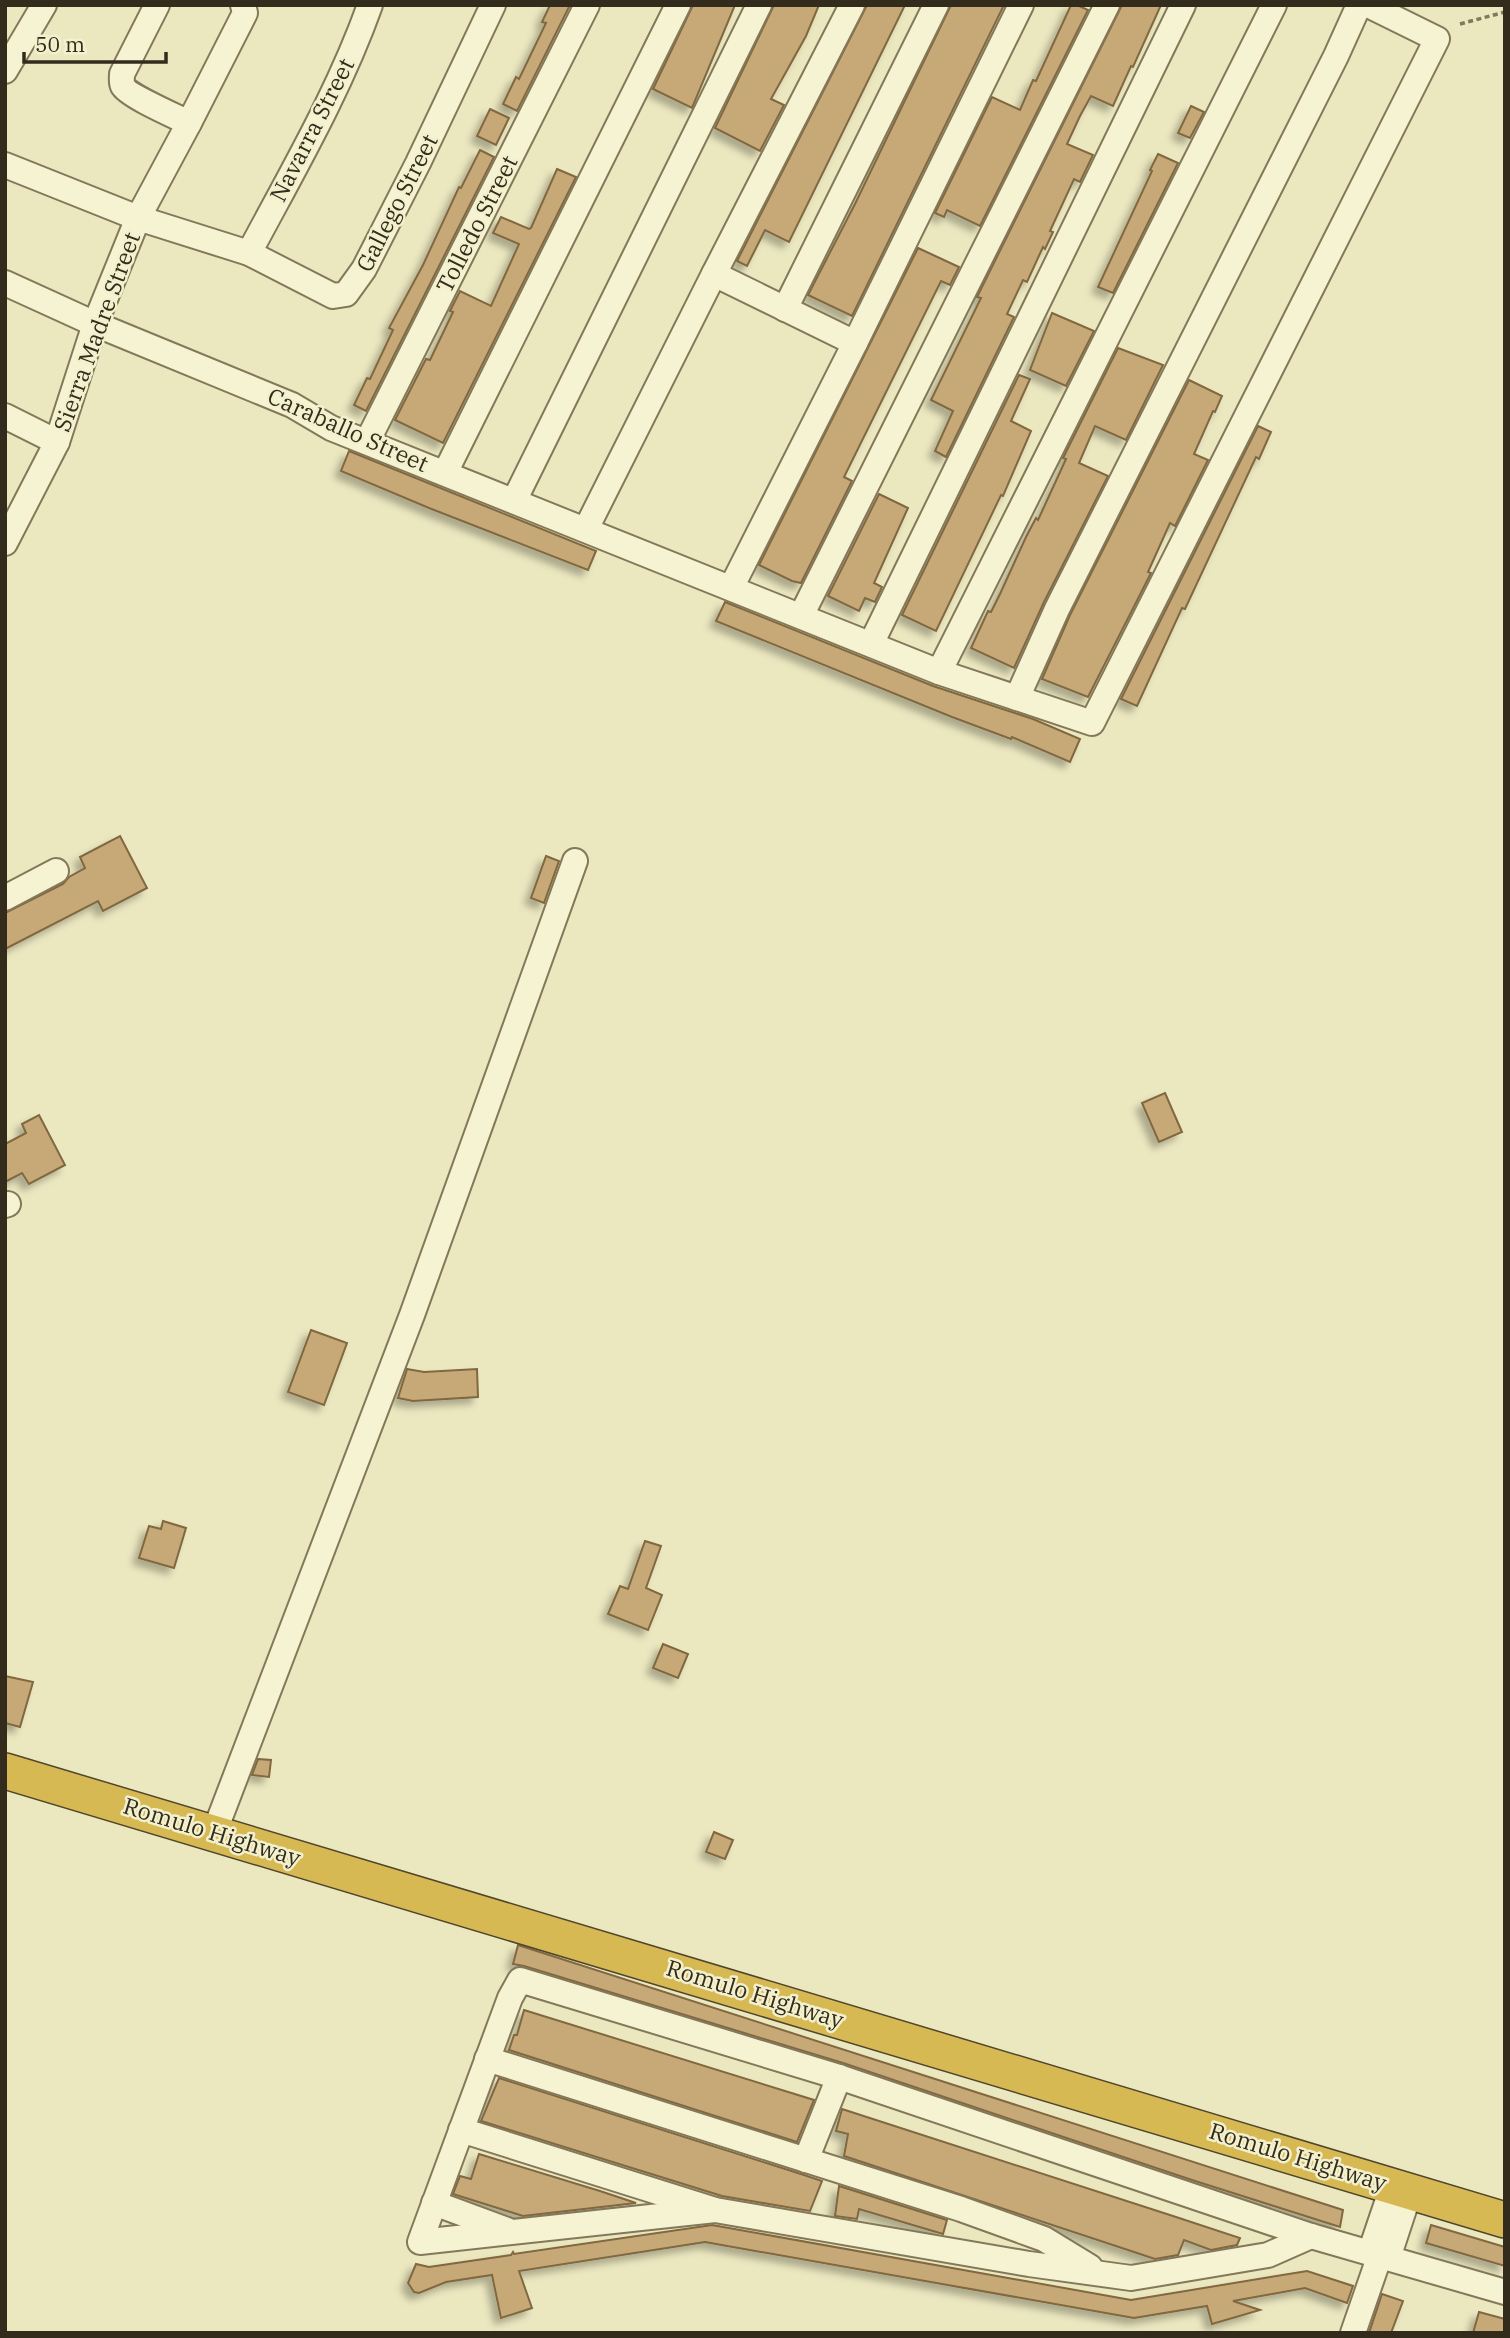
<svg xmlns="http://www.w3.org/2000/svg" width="1510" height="2338" viewBox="0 0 1510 2338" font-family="'IBM Plex Serif',serif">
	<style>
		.building { fill: #c7a977; stroke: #806740; stroke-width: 2; filter: url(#shadow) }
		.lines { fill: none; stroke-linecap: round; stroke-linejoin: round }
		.minor-casing { stroke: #837859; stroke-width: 28 }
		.highway-casing { stroke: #50452d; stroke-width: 38 }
		.path { stroke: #837859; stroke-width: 3.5; stroke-dasharray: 5 3.5; stroke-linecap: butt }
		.minor { stroke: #f6f3d2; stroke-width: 24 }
		.highway { stroke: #d7b953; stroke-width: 35 }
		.labels { text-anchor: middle; stroke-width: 5; stroke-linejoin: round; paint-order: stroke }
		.street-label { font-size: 23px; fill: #332c1c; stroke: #f3f0ce }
	</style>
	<defs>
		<filter id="shadow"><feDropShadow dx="-6" dy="6" stdDeviation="3.5" flood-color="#0004"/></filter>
	</defs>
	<rect width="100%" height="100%" fill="#ebe7bf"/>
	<!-- building -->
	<g class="building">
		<polygon points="550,5 570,5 517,111 503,104 516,77 519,79 546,23 542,22"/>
		<polygon points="693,5 735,5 692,108 653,89"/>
		<polygon points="774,5 819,5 806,36 771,99 784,105 760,151 715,128"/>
		<polygon points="867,5 905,5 789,242 765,230 747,266 737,261"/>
		<polygon points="951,5 1004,5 852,316 808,295 855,204"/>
		<polygon points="1071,5 1077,5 1088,10 980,226 947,210 944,217 935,213 992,97 1020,110 1033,80 1036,81"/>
		<polygon points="1122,5 1161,5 1133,67 1131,66 1113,106 1091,96 1080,116 1067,144 1093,155 1080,182 1074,179 1050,231 1053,232 1045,249 1043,247 1027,282 1023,280 1007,314 1014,317 946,457 935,451 953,411 931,400 981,298 977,297"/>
		<polygon points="1191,106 1204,112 1190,138 1178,133"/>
		<polygon points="490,109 509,118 496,145 477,136"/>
		<polygon points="480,150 494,157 366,411 354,405 367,378 370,379 393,330 389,328 423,265 459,187 461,188"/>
		<polygon points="1158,154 1178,163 1113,293 1098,287 1152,171 1150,170"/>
		<polygon points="557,169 576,177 443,443 395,420 426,359 430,360 453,312 450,311 460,291 491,306 519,244 493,233 501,217 529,229 531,228"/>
		<polygon points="918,248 959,267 950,285 941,281 844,477 852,481 801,583 792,581 759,565"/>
		<polygon points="1052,313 1094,331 1066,386 1030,370"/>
		<polygon points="1118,348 1163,365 1126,440 1095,426 1079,463 1108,476 1044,602 1014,668 971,648 988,611 991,612 1000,594 1026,537 1036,518 1038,520 1066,459 1063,458"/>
		<polygon points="1019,375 1030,379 1011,421 1031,431 1003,496 1001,495 936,631 902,615"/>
		<polygon points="1189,380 1222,396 1215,412 1213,411 1194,454 1208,460 1175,526 1170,523 1148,572 1151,573 1088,697 1042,679 1070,615"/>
		<polygon points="1258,426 1271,432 1259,459 1256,457 1185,609 1182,608 1137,706 1121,699"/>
		<polygon points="349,451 596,551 588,570 429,508 341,471"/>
		<polygon points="879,494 908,508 874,583 882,587 875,602 865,598 859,611 828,596"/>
		<polygon points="725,602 933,686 1033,719 1080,739 1070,762 1012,737 1011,739 952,717 716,621"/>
		<polygon points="120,836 147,888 103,911 98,901 5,949 5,913 63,884 69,877 85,868 80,857"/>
		<polygon points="546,856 559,861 544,903 531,898"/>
		<polygon points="1165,1093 1182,1132 1159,1142 1142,1103"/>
		<polygon points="39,1115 65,1165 29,1184 22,1173 5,1182 5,1144 26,1133 22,1124"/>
		<polygon points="311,1330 347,1343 324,1405 288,1392"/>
		<polygon points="407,1369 424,1372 477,1369 478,1397 413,1401 398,1398"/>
		<polygon points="163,1521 186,1528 174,1568 139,1558 149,1526 161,1529"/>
		<polygon points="645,1541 661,1546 646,1588 662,1595 648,1630 608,1614 620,1586 628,1589"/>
		<polygon points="663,1644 688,1654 678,1678 653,1668"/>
		<polygon points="5,1676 33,1682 20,1727 5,1723"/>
		<polygon points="258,1759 271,1760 269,1777 252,1775"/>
		<polygon points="714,1832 733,1840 725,1859 706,1852"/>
		<polygon points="518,1945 1343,2210 1340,2227 1192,2180 843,2063 524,1966 513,1964"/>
		<polygon points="524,2010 814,2100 797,2142 509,2050 514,2035 517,2035"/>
		<polygon points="499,2078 801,2174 822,2181 810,2211 722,2196 481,2121"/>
		<polygon points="842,2109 1173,2216 1240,2238 1237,2245 1211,2250 1184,2240 1178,2255 1155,2259 1131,2251 844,2156 848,2134 836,2131"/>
		<polygon points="479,2154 600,2191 636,2203 523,2216 453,2194 460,2176 471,2179"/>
		<polygon points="839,2186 947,2220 943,2234 859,2209 857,2219 835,2216"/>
		<polygon points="712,2225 1131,2300 1307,2271 1353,2286 1347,2303 1305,2288 1233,2301 1260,2310 1212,2324 1207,2306 1134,2318 705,2242 519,2271 532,2308 501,2318 492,2275 446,2282 419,2293 414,2292 408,2283 416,2264 429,2267 511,2255 513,2252 514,2254"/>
		<polygon points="1431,2225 1505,2247 1505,2266 1426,2243"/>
		<polygon points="1382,2294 1403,2301 1391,2333 1369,2333"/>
		<polygon points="1479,2312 1505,2319 1505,2333 1473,2333"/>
	</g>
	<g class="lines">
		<!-- minor casing -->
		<g class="minor-casing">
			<g id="minor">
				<path d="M157,5L122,74C122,78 121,83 123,86C127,95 177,117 189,123L245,13L243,5"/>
				<polyline points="852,5 714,274 855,343"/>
				<polyline points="5,71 44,5"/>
				<polyline points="5,165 138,218 249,253 333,296 346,294 364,269 418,163 493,5"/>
				<path d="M249,253C292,172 339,92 370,5"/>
				<polyline points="5,283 95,324 292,405 331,428 939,672 1092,723 1437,39 1368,5"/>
				<polyline points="785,309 936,5"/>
				<polyline points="5,416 57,442"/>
				<polyline points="367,442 587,5"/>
				<polyline points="445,473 678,5"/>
				<polyline points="514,501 759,5"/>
				<polyline points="586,529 714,274"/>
				<polyline points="5,543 57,442 95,324 138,218 189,123"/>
				<polyline points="731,588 855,343 1021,5"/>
				<polyline points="801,616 1107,5"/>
				<polyline points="871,644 1183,5"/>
				<polyline points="939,672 1274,5"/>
				<polyline points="1017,698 1057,609 1336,56 1359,5"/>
				<polyline points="5,898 56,871"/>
				<polyline points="5,1205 8,1204"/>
				<polyline points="214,1833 412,1315 575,861"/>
				<polyline points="487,2059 961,2209 1044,2239 1090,2267"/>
				<polyline points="461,2130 715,2210 1029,2264 1131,2278 1268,2255 1311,2236"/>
				<polyline points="806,2160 839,2077"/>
				<polyline points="434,2203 507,2230"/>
				<polyline points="715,2210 420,2242 510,1998 520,1980 839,2077 1311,2236 1505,2292"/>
				<polyline points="1370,2253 1393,2185"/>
				<polyline points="1388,2258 1410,2191"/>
				<polyline points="1353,2333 1380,2255"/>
			</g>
		</g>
		<!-- highway casing -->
		<g class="highway-casing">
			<polyline id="highway" points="5,1771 1505,2220"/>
		</g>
		<!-- path -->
		<polyline class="path" points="1460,24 1505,12"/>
		<!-- minor -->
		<use href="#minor" class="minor"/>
		<!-- highway -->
		<use href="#highway" class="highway"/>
	</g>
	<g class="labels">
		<!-- street labels -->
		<g class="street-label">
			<text transform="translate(312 130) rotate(-63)" y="8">Navarra Street</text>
			<text transform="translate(397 203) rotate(-63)" y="8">Gallego Street</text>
			<text transform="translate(477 224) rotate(-63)" y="8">Tolledo Street</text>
			<text transform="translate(97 332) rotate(-70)" y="8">Sierra Madre Street</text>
			<text transform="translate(348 430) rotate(24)" y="8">Caraballo Street</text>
			<text transform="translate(212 1832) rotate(17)" y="8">Romulo Highway</text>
			<text transform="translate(755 1994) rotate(17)" y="8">Romulo Highway</text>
			<text transform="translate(1298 2157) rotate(17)" y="8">Romulo Highway</text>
		</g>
	</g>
	<!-- border -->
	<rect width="1510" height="2338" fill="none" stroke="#332c1c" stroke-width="14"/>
	<!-- scale -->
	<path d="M24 52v10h142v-10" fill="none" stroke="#332c1c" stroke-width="3.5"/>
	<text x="35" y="52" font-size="21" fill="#332c1c" stroke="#f3f0ce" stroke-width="5" paint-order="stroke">50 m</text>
</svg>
